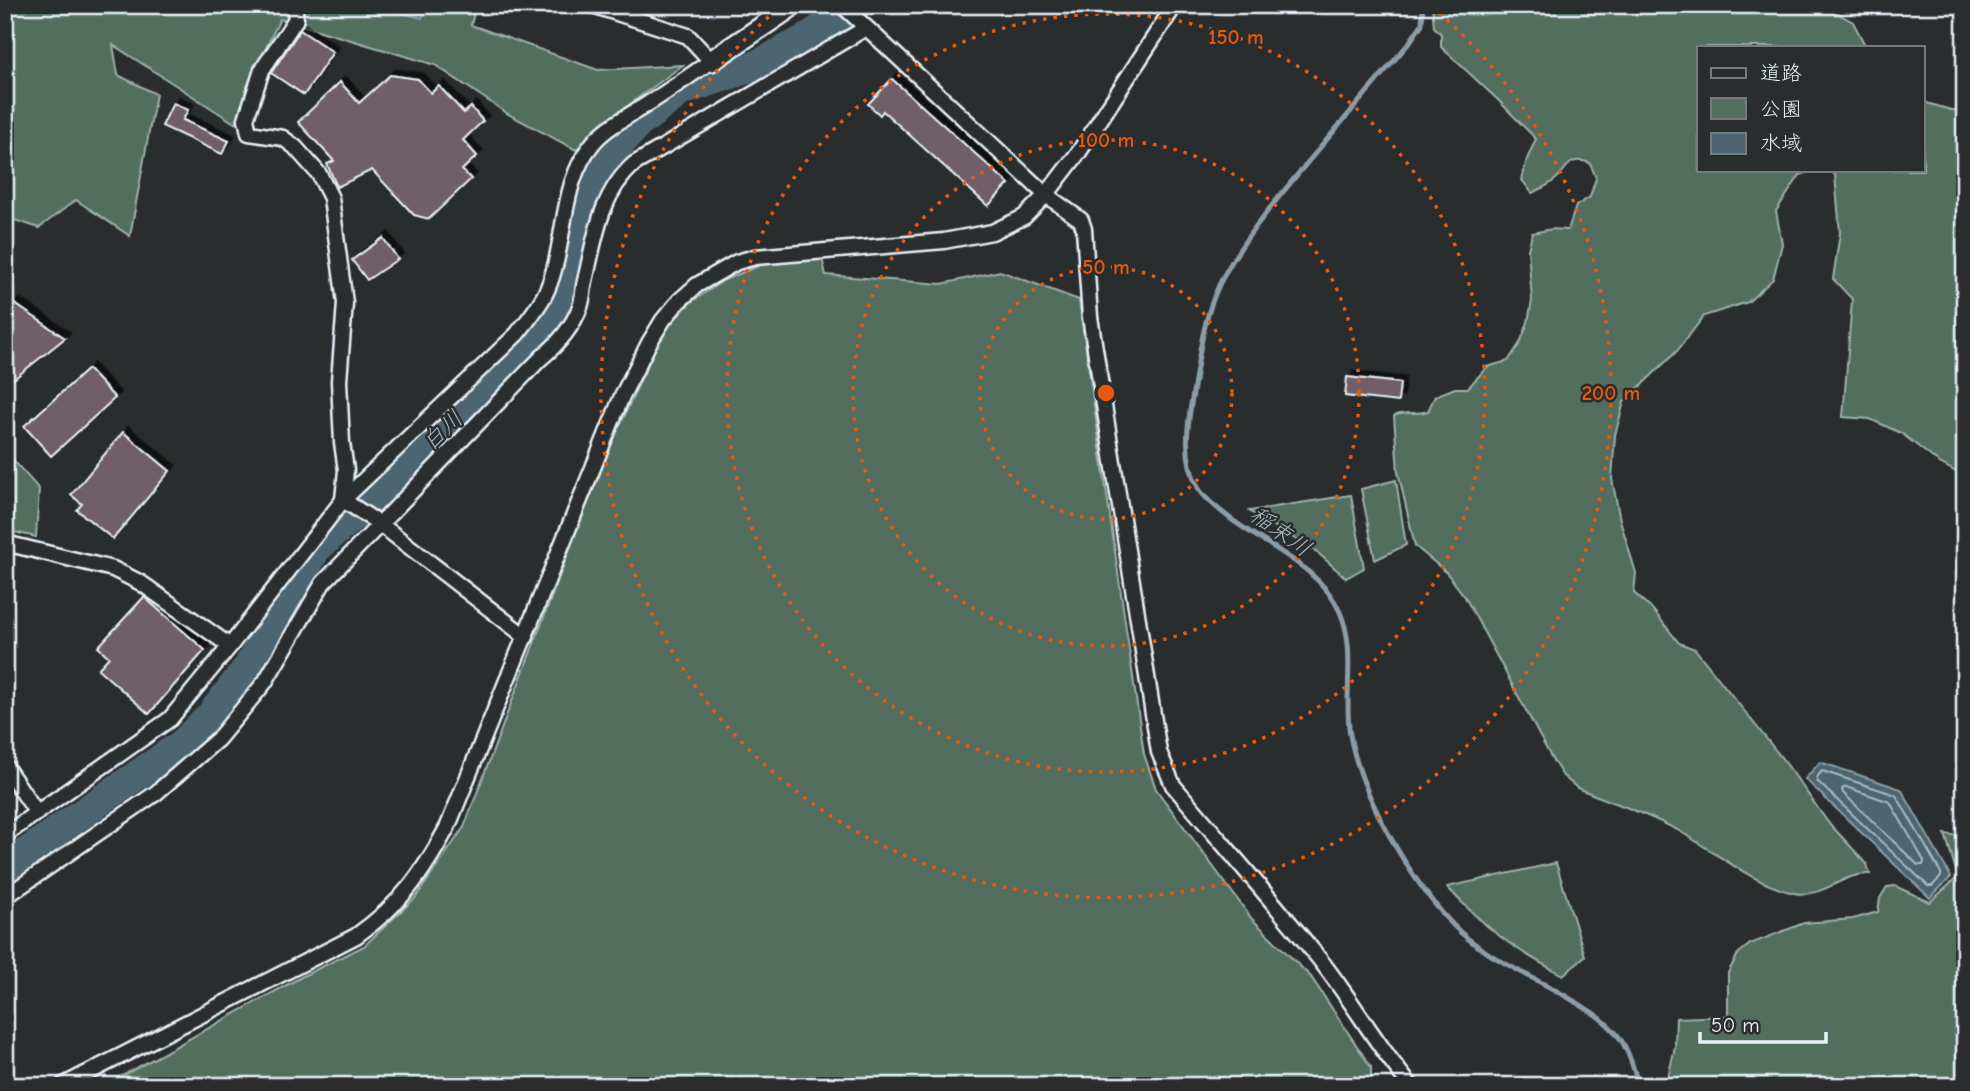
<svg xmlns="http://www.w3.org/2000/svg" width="1970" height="1091" viewBox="0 0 1970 1091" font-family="'Comic Neue','Klee One',sans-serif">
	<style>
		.green { fill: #536e5e; stroke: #9eb0ab; stroke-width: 2 }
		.water { fill: #4d6571; stroke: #8b9da7; stroke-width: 2 }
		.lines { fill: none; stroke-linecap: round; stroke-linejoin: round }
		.shore { stroke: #aab9c2; stroke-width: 2 }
		.stream { stroke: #8b9da7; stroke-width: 5 }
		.river { stroke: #4d6571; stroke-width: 30 }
		.building { fill: #705e67; stroke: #e8f1f8; stroke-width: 2; filter: url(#shadow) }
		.street-casing { stroke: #e8f1f8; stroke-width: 19 }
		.secondary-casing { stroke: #e8f1f8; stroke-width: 24 }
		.street { stroke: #2a2d2e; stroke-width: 14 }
		.secondary { stroke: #2a2d2e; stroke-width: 19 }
		.ring { fill: none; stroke: #e8590c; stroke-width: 3.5; stroke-dasharray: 3.5 7 }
		.labels { text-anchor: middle; stroke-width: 5; stroke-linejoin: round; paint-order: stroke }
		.water-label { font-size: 23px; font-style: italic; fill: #aab9c2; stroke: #2a2d2e }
		.centre { fill: #e8590c; stroke: #2a2d2e; stroke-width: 3.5 }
		.ring-label { font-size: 21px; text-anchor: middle; font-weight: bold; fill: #e8590c; stroke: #2a2d2e; stroke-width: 5; stroke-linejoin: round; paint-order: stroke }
	</style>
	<defs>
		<filter id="shadow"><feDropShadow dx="5.5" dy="-5.5" stdDeviation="0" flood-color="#0009"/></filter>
	</defs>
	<rect width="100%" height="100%" fill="#2a2d2e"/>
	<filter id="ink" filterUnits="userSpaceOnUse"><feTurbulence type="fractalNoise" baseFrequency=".0143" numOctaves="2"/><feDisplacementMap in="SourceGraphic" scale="14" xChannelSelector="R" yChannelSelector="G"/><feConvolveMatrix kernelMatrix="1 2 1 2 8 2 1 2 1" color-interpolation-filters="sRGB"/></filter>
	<g filter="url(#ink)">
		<!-- green -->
		<g class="green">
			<polygon points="5,5 476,5 471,25 598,70 683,65 592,132 576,150 508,114 435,65 280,19 247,87 236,124 113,45 118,75 156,94 130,236 76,200 39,228 5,217"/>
			<path d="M1432,5H1823L1853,22L1866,47H1699V170H1815L1800,175L1776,211L1782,244L1773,279L1748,302L1704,316L1677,351L1624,402L1615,435L1612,479L1620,520L1636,573L1634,593L1653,610L1679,643L1695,649L1788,766L1827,821L1867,864L1870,874C1842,872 1825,899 1794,893C1755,885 1715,852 1681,832C1649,814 1611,802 1577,788L1563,776L1552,759L1465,597L1446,572L1415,546L1398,472L1394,416C1406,411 1416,415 1428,411L1435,396L1455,388H1468L1487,367L1508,361L1520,343L1528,322L1532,300L1528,250L1532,233L1552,229L1568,230L1576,206L1590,197L1596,178L1590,163C1570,156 1569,166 1557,178C1550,185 1541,189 1532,193L1522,180L1527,159L1536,139L1497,99L1441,47V34L1434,27Z"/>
			<polygon points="1923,102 1951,110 1965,110 1965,477 1938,462 1901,433 1870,419 1843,417 1852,299 1833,279 1840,233 1835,175 1829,170 1923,170"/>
			<polygon points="822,258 826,275 942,284 1000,271 1079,300 1144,754 1156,789 1252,919 1311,977 1371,1067 1371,1086 104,1086 303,976 364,946 416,897 464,827 601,467 662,333 690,303 724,280 766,263"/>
			<polygon points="5,451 39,489 36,537 5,530"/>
			<polygon points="1396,480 1406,545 1375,560 1361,489"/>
			<polygon points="1351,495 1364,568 1346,578 1318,553 1249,511"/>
			<polygon points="1945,834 1965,837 1965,1086 1666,1086 1675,1047 1676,1018 1728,1016 1728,973 1738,954 1750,944 1804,923 1853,919 1878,912 1880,898 1887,887 1895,886 1930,902 1958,877"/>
			<path d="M1556,863L1585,956L1563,975C1514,950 1485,928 1447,887Z"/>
		</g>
		<!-- water -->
		<g class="water">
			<polygon points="372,5 426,5 422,18"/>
			<polygon points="1820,762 1901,789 1951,877 1930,898 1805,779"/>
		</g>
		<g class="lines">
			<!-- shore -->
			<g class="shore">
				<polygon points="1822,771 1896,795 1941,873 1941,877 1932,886 1928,886 1817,781 1817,777"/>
				<polygon points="1846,787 1890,802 1924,861 1923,865 1918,865 1843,793 1842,789"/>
			</g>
			<!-- stream -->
			<path class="stream" d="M1423,5L1422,24L1409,43C1375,83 1341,123 1307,163C1275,202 1241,240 1219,285C1203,319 1199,357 1193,393C1187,425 1182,460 1199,489C1206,500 1217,508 1227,516C1265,546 1320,566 1340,612C1357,650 1343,695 1350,735C1361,796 1410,879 1452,924C1481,955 1525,973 1562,994C1584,1007 1609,1020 1623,1043C1630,1056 1635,1071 1638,1086"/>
			<!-- river -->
			<polyline class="river" points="5,867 182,744 211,715 248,667 316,549 371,500 521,354 551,328 566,298 586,222 590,190 606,159 639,123 681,91 755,66 800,42 857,5"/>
		</g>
		<!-- building -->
		<g class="building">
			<polygon points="300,30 333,52 304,95 271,73"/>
			<polygon points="390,75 418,79 431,93 439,86 464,113 471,107 483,121 463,140 477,156 462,170 471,179 429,219 414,215 372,170 337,187 327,164 334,161 298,122 340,82 359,103"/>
			<polygon points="892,79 1009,184 988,206 883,111 880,115 868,104"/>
			<polygon points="173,103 188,110 183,120 229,141 222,154 162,126"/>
			<polygon points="383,238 398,259 367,280 352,260"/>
			<polygon points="15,304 65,338 5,386 5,312"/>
			<polygon points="88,369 115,398 51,456 24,426"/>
			<polygon points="1347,377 1400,383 1398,402 1345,396"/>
			<polygon points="123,432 170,471 113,539 77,510 82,504 71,495"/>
			<polygon points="144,597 205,650 149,714 98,669 109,657 98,647"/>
		</g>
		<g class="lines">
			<!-- street casing -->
			<g class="street-casing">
				<g id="street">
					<polyline points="294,5 296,19 262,70 246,119 249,133 283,138 295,147 319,174 331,198 345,303 339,381 342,443 346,470 343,500"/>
					<path d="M842,5L1046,195L1081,220L1084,229L1090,317L1159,752L1173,785C1221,842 1270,898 1317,956C1351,998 1376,1045 1411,1086"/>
					<polyline points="343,500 380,524 526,637"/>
					<polyline points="5,543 113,569 141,583 230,646"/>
					<polyline points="5,766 37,813"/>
					<path d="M5,835L170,719L230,646L343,500L517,334C528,320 540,306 547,290C567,244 559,184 593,143C607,126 631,115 649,103C670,90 691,75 711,61L688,36L592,5"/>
					<path d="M5,897L156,793L218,739L265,682L323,583L541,358C558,344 572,328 580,307C583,299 583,289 585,281C595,238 600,194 634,164L866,28"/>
					<path d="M62,1086L356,936C402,903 422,875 448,826L622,396L649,343L663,320L679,301L697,285L737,262L755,257L944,241L992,232L1024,217L1046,195L1079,152L1175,5"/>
				</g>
			</g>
			<!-- secondary casing -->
			<g class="secondary-casing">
				<polyline id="secondary" points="711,61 794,5"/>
			</g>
			<!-- street -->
			<use href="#street" class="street"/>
			<!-- secondary -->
			<use href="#secondary" class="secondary"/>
		</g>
	</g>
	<!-- distance rings -->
	<g class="ring">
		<circle cx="1106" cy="393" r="126"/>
		<circle cx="1106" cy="393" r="253"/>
		<circle cx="1106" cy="393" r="379"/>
		<path d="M1431 6A505 505 0 1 1 781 6"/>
	</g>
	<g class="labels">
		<!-- water labels -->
		<g class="water-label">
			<text transform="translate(442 430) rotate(-43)" y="8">白川</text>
			<text transform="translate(1281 531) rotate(35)" y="8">稲束川</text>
		</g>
	</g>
	<circle cx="1106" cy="393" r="10" class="centre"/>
	<g class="ring-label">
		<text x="1236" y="44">150 m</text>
		<text x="1106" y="147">100 m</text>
		<text x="1106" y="274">50 m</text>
		<text x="1611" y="400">200 m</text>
	</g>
	<!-- margin -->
	<rect width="1970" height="1091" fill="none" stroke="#2a2d2e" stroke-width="28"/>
	<rect x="14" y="14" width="1942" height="1063" fill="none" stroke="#e8f1f8" stroke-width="2.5" filter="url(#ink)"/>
	<!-- legend -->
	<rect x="1697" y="46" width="228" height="126" fill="#2a2d2e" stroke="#767b7f" stroke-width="2"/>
	<rect x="1711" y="68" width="35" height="10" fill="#2a2d2e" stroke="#767b7f" stroke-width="2"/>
	<text x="1760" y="80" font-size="21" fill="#e8f1f8">道路</text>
	<rect x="1711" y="98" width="35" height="21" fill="#536e5e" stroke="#767b7f" stroke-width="2"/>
	<text x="1760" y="116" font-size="21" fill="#e8f1f8">公園</text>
	<rect x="1711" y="133" width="35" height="21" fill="#4d6571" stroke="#767b7f" stroke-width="2"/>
	<text x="1760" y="150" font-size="21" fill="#e8f1f8">水域</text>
	<!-- scale -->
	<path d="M1700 1032v10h126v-10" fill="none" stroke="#e8f1f8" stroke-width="3.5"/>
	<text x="1711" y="1032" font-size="21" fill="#e8f1f8" stroke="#2a2d2e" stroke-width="5" paint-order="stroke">50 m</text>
</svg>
